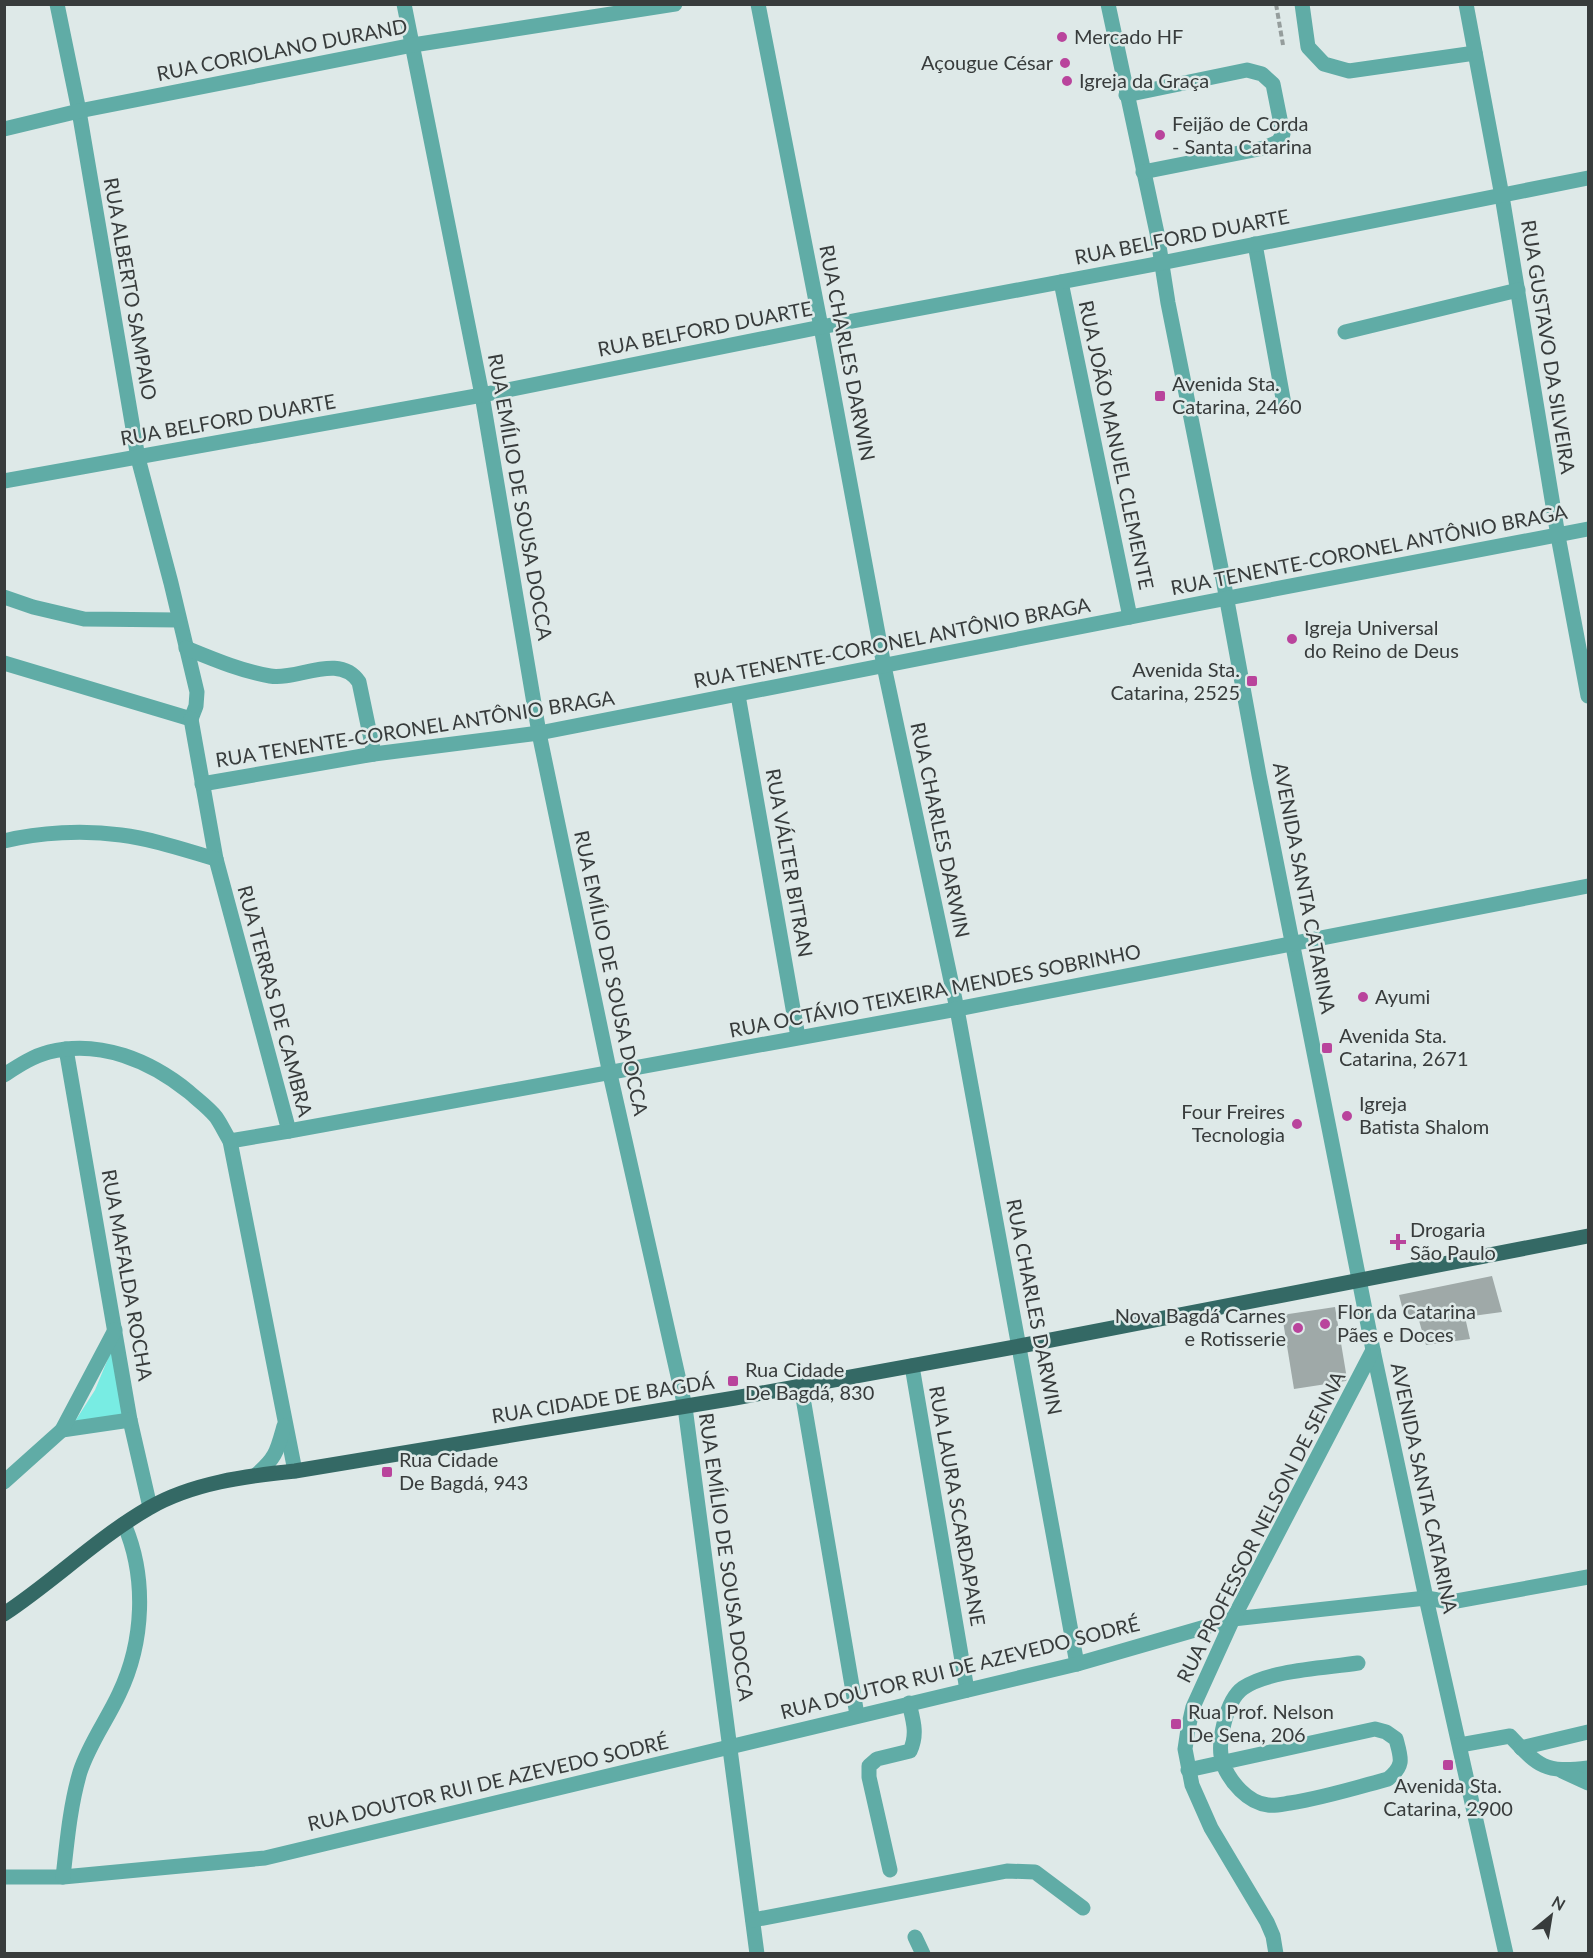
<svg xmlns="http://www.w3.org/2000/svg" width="1593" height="1958" viewBox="0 0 1593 1958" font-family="Lato,sans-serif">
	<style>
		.green { fill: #78ece3 }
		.building { fill: #9fa9a8 }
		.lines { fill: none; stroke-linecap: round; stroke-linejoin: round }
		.path { stroke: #959d9c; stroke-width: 4; stroke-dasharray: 6 3; stroke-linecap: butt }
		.minor { stroke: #60aca6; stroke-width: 15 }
		.major { stroke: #346965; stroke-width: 15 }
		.poi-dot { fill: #b9449c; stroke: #dee9e8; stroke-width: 2 }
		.labels { text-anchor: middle; stroke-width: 5; stroke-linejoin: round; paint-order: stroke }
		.poi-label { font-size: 20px; fill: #383c3c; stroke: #dee9e8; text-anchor: start }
		.street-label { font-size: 20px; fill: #383c3c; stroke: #dee9e8 }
	</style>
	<rect width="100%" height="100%" fill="#dee9e8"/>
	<!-- green -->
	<polygon class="green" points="112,1349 126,1413 72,1426 95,1390"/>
	<!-- building -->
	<g class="building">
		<polygon points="1492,1276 1502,1312 1465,1317 1470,1339 1426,1345 1418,1317 1405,1318 1399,1295"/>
		<polygon points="1335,1307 1347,1379 1346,1381 1294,1389 1282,1315"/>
	</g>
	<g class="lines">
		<!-- path -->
		<polyline class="path" points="1276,4 1283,45"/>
		<!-- minor -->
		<g class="minor">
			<polyline points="57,4 79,111 138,458 171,583 197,692 196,706 191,719"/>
			<polyline points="404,4 482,395 539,733 610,1074 685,1407 757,1954"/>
			<polyline points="758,4 821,327 884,666 957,1009 1077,1664"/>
			<polyline points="1108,4 1157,233 1168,303 1221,568 1259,775 1373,1350 1426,1598 1506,1954"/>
			<polyline points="1302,4 1308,47 1324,64 1349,71 1475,53"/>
			<polyline points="1466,4 1502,196 1558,536 1588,696"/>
			<polyline points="1126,95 1247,70 1262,74 1273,84 1283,134 1278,142 1264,148 1143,172"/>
			<polyline points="4,129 79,111 413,45 675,4"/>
			<polyline points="1255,244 1284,404"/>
			<polyline points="1061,282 1130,617"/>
			<polyline points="1345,332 1518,290"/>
			<polyline points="4,481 482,395 821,327 1161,263 1588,178"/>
			<polyline points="4,597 33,607 84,619 179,620"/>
			<path d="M186,648C213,659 241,671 270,676C297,681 339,652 359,682L374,754"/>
			<polyline points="4,663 191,719"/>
			<polyline points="738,695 798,1037"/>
			<polyline points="191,719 216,859 289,1131 230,1141 295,1471"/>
			<polyline points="202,784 374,754 539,733 1202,603 1588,529"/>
			<path d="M4,841C40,832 84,830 121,835C153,839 185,850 216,859"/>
			<polyline points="66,1049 130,1420 150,1507"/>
			<path d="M4,1075C18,1066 33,1056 49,1052C100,1039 151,1061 189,1092C198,1100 209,1108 216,1117C221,1124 225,1133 230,1141"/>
			<polyline points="289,1131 957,1009 1588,886"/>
			<polyline points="912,1366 967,1690"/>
			<polyline points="801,1386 857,1715"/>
			<polyline points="62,1430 130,1420"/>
			<path d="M256,1475C276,1458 277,1451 284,1426"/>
			<polyline points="4,1482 62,1430 115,1330"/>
			<path d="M1460,1745L1510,1736C1539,1767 1545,1773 1588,1768"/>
			<polyline points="1521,1748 1588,1732"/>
			<path d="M1188,1770L1375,1729L1386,1732L1396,1739C1401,1758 1405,1765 1388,1779C1355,1788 1323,1798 1290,1803C1283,1804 1275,1806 1268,1805C1248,1803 1230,1782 1223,1764C1216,1745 1226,1700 1243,1688C1269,1670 1326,1668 1358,1663"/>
			<polyline points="1562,1771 1588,1783"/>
			<path d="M890,1870L869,1777V1766L877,1759L910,1751C918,1734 913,1720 909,1703"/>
			<polyline points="4,1877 63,1877 265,1858 1077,1664 1233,1619 1426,1598 1451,1602 1588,1577"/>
			<path d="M63,1877C67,1842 70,1806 80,1772C89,1744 107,1720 119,1694C144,1642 147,1577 124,1524"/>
			<polyline points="753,1920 1007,1871 1035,1872 1083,1908"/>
			<polyline points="915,1937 923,1954"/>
			<polyline points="1276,1954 1273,1936 1267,1922 1211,1828 1192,1785 1185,1749 1188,1729 1193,1707 1233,1619 1373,1350"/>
		</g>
		<!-- major -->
		<path class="major" d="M4,1614C54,1581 97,1538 149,1508C192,1483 246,1476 295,1471L735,1398L1020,1346L1588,1236"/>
	</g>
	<!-- markers -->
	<g class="poi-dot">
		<circle cx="1062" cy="37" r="6"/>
		<circle cx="1065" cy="63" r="6"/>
		<circle cx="1067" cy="81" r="6"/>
		<circle cx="1160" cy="135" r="6"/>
		<rect x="1154" y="390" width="12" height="12" rx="3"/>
		<circle cx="1292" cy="639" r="6"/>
		<rect x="1246" y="675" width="12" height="12" rx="3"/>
		<circle cx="1363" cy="997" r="6"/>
		<rect x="1321" y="1042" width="12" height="12" rx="3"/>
		<circle cx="1347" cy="1116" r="6"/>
		<circle cx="1297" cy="1124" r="6"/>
		<path d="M1395 1233h6v6h6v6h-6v6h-6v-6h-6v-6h6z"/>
		<circle cx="1325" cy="1324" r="6"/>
		<circle cx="1298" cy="1328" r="6"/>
		<rect x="727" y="1375" width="12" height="12" rx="3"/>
		<rect x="381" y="1466" width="12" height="12" rx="3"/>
		<rect x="1170" y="1718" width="12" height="12" rx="3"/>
		<rect x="1442" y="1759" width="12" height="12" rx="3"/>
	</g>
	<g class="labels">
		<!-- poi labels -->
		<g class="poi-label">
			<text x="1074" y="44">Mercado HF</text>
			<text x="1053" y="70" text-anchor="end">Açougue César</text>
			<text x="1079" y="88">Igreja da Graça</text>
			<text x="1172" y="131">Feijão de Corda<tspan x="1172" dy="23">- Santa Catarina</tspan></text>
			<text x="1172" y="391">Avenida Sta.<tspan x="1172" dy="23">Catarina, 2460</tspan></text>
			<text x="1304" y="635">Igreja Universal<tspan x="1304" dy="23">do Reino de Deus</tspan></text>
			<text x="1240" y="677" text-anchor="end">Avenida Sta.<tspan x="1240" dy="23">Catarina, 2525</tspan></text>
			<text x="1375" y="1004">Ayumi</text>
			<text x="1339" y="1043">Avenida Sta.<tspan x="1339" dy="23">Catarina, 2671</tspan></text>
			<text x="1359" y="1111">Igreja<tspan x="1359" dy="23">Batista Shalom</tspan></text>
			<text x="1285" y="1119" text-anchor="end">Four Freires<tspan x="1285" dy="23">Tecnologia</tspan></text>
			<text x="1410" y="1237">Drogaria<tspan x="1410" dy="23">São Paulo</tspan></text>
			<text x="1337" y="1319">Flor da Catarina<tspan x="1337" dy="23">Pães e Doces</tspan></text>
			<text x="1286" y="1323" text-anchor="end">Nova Bagdá Carnes<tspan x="1286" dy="23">e Rotisserie</tspan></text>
			<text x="745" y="1377">Rua Cidade<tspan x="745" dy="23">De Bagdá, 830</tspan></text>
			<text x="399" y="1467">Rua Cidade<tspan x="399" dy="23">De Bagdá, 943</tspan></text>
			<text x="1188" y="1719">Rua Prof. Nelson<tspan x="1188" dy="23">De Sena, 206</tspan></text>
			<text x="1448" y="1793" text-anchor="middle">Avenida Sta.<tspan x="1448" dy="23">Catarina, 2900</tspan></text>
		</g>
		<!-- street labels -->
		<g class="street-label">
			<text transform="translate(282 50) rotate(-11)" y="7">RUA CORIOLANO DURAND</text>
			<text transform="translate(1182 237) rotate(-11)" y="7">RUA BELFORD DUARTE</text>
			<text transform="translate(130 289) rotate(80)" y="7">RUA ALBERTO SAMPAIO</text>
			<text transform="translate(705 329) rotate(-11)" y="7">RUA BELFORD DUARTE</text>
			<text transform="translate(1548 347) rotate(81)" y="7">RUA GUSTAVO DA SILVEIRA</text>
			<text transform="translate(847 353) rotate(79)" y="7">RUA CHARLES DARWIN</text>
			<text transform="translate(228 420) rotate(-10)" y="7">RUA BELFORD DUARTE</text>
			<text transform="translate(1116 445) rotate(78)" y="7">RUA JOÃO MANUEL CLEMENTE</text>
			<text transform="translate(520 497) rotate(80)" y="7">RUA EMÍLIO DE SOUSA DOCCA</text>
			<text transform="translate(1369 550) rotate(-11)" y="7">RUA TENENTE-CORONEL ANTÔNIO BRAGA</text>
			<text transform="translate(892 643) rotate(-11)" y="7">RUA TENENTE-CORONEL ANTÔNIO BRAGA</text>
			<text transform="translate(415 729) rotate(-9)" y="7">RUA TENENTE-CORONEL ANTÔNIO BRAGA</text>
			<text transform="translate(940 830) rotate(78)" y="7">RUA CHARLES DARWIN</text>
			<text transform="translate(789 863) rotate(80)" y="7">RUA VÁLTER BITRAN</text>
			<text transform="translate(1304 888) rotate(79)" y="7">AVENIDA SANTA CATARINA</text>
			<text transform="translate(611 973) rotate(78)" y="7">RUA EMÍLIO DE SOUSA DOCCA</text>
			<text transform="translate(935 991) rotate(-11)" y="7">RUA OCTÁVIO TEIXEIRA MENDES SOBRINHO</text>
			<text transform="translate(275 1001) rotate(75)" y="7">RUA TERRAS DE CAMBRA</text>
			<text transform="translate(127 1275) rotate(80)" y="7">RUA MAFALDA ROCHA</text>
			<text transform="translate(1034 1307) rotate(79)" y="7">RUA CHARLES DARWIN</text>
			<text transform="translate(603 1399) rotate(-9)" y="7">RUA CIDADE DE BAGDÁ</text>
			<text transform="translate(1424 1488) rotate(78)" y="7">AVENIDA SANTA CATARINA</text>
			<text transform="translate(957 1506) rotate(80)" y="7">RUA LAURA SCARDAPANE</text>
			<text transform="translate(1261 1527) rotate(-63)" y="7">RUA PROFESSOR NELSON DE SENNA</text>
			<text transform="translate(726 1557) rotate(82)" y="7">RUA EMÍLIO DE SOUSA DOCCA</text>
			<text transform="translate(960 1668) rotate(-14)" y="7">RUA DOUTOR RUI DE AZEVEDO SODRÉ</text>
			<text transform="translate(488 1783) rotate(-13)" y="7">RUA DOUTOR RUI DE AZEVEDO SODRÉ</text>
		</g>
	</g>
	<!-- border -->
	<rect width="1593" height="1958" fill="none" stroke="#383c3c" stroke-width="12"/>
	<!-- north arrow -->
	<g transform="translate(1551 1916) rotate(30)" stroke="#dee9e8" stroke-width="4.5" paint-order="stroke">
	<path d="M0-4.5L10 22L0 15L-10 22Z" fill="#383c3c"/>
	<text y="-9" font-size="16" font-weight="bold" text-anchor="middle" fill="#383c3c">N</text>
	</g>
</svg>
